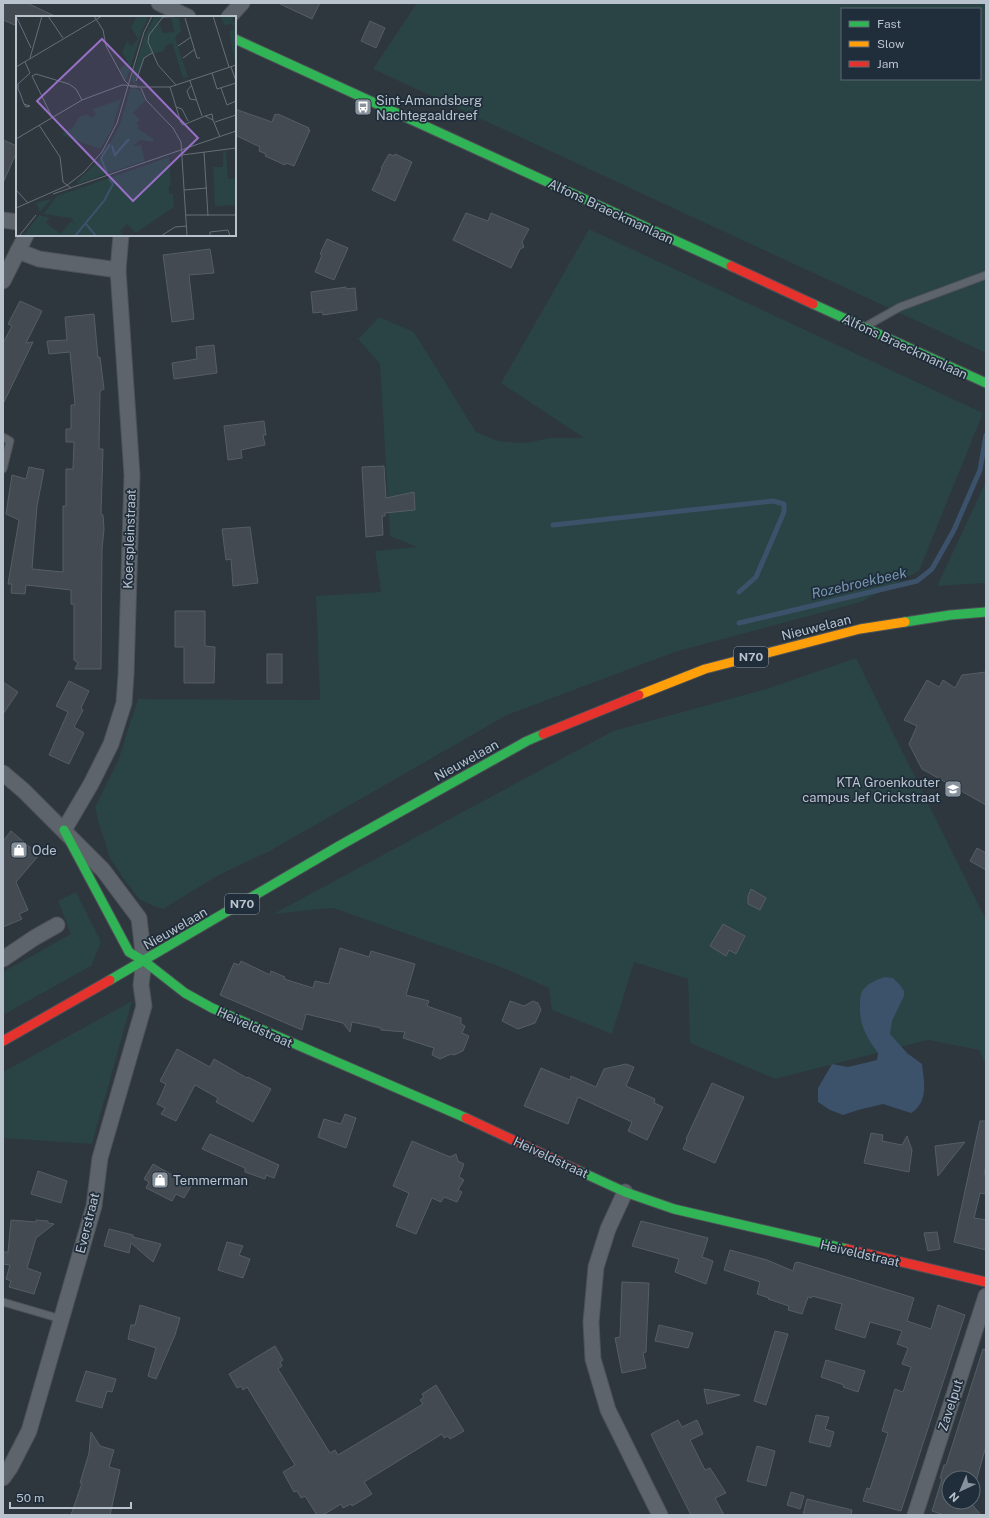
<svg xmlns="http://www.w3.org/2000/svg" width="989" height="1518" viewBox="0 0 989 1518" font-family="'Public Sans',sans-serif">
	<style>
		.green { fill: #2a4345; fill-rule: evenodd }
		.water { fill: #3b526a }
		.lines { fill: none; stroke-linecap: round; stroke-linejoin: round }
		.stream { stroke: #3b526a; stroke-width: 5 }
		.building { fill: #434a51; stroke: #565e65 }
		.lane-casing { stroke: #4d5258; stroke-width: 9 }
		.street-casing { stroke: #4d5258; stroke-width: 17 }
		.fast-casing { stroke: #4d5258; stroke-width: 11 }
		.slow-casing { stroke: #4d5258; stroke-width: 11 }
		.jam-casing { stroke: #4d5258; stroke-width: 11 }
		.lane { stroke: #5e646b; stroke-width: 7 }
		.street { stroke: #5e646b; stroke-width: 15 }
		.fast { stroke: #30b455; stroke-width: 9 }
		.slow { stroke: #ff9f0a; stroke-width: 9 }
		.jam { stroke: #e5322d; stroke-width: 9 }
		.labels { text-anchor: middle; stroke-width: 3.5; stroke-linejoin: round; paint-order: stroke }
		.shield { fill: #202d3a; stroke: #8b96a2; stroke-width: 1 }
		.shield-label { font-size: 12px; font-weight: bold; fill: #b9c3ce }
		.poi-label { font-size: 13px; fill: #b9c3ce; stroke: #202d3a; text-anchor: start }
		.street-label { font-size: 13px; fill: #b9c3ce; stroke: #202d3a }
		.water-label { font-size: 14px; font-style: italic; fill: #7896b2; stroke: #202d3a }
		.inset-river { fill: none; stroke: #3b526a; stroke-width: 2 }
		.inset-road { fill: none; stroke: #666e78; stroke-width: 1 }
		.view { fill: #9770c6; fill-opacity: 0.15; stroke: #9770c6; stroke-width: 2 }
		.inset-edge { fill: none; stroke: #b9c3ce; stroke-width: 2 }
	</style>
	<rect width="100%" height="100%" fill="#2e363e"/>
	<!-- green -->
	<g class="green">
		<path d="M417,3H986V353L373,69ZM842,9H980V79H842Z"/>
		<polygon points="589,229 983,413 919,571 861,602 675,652 507,715 270,851 219,875 163,909 154,906 139,899 123,878 110,858 99,824 95,807 118,761 138,699 320,700 316,596 381,592 375,551 417,547 390,536 380,364 358,339 379,317 414,332 476,432 498,441 525,443 550,438 584,438 501,383"/>
		<polygon points="986,481 986,583 937,586 983,488"/>
		<polygon points="856,658 986,920 986,1065 979,1050 928,1040 775,1079 690,1043 688,979 634,962 612,1034 552,1010 549,988 501,967 333,908 273,914 613,731 769,688"/>
		<polygon points="76,892 101,942 91,966 3,1015 3,972 71,934 58,901"/>
		<polygon points="132,1001 92,1144 3,1138 3,1072"/>
	</g>
	<!-- water -->
	<path class="water" d="M884,977L893,978L900,985L904,991V996L892,1021L890,1034L907,1053L922,1064C924,1081 929,1102 911,1113L883,1104L858,1110L843,1115L830,1110L818,1102V1088L832,1064L848,1067L877,1060L878,1053C866,1036 859,1025 860,1005C860,1000 860,994 863,990C868,983 877,980 884,977Z"/>
	<g class="lines">
		<!-- stream -->
		<g class="stream">
			<polyline points="553,525 773,501 784,504 784,512 756,577 739,592"/>
			<polyline points="739,623 917,581 932,569 954,530 980,470 986,435"/>
		</g>
	</g>
	<!-- building -->
	<g class="building">
		<polygon points="3,3 27,3 57,17 17,17 17,26 3,20"/>
		<polygon points="278,3 320,3 312,19"/>
		<polygon points="370,21 385,28 376,48 361,41"/>
		<polygon points="235,109 272,122 275,114 277,115 278,114 309,128 308,130 310,130 294,166 286,163 285,165 265,156 266,154 259,151 260,147 235,135"/>
		<polygon points="3,140 17,146 17,151 3,183"/>
		<polygon points="389,154 394,156 395,154 412,162 395,201 372,190 382,169 381,168"/>
		<polygon points="466,213 488,221 491,213 529,229 522,242 524,247 520,249 511,268 453,240"/>
		<polygon points="327,239 348,248 334,280 315,272 322,255 320,254"/>
		<polygon points="210,249 214,273 189,275 194,319 172,322 163,255"/>
		<polygon points="346,287 346,289 355,288 357,310 323,315 322,312 313,313 311,292"/>
		<polygon points="20,301 42,311 26,343 33,342 3,404 3,343 12,326 8,324"/>
		<polygon points="94,314 98,358 100,357 104,389 100,391 99,449 103,449 101,514 103,515 104,529 102,549 101,669 75,669 78,663 74,660 74,604 71,604 71,590 26,585 25,594 11,593 12,584 8,584 19,520 6,514 12,475 26,479 29,467 44,470 37,506 32,569 63,572 63,506 66,506 66,469 73,469 74,442 66,442 66,429 71,429 71,405 75,405 70,352 49,354 47,341 67,340 65,317"/>
		<polygon points="214,345 217,373 174,379 172,363 197,359 196,347"/>
		<polygon points="264,421 266,435 263,435 265,445 241,450 242,458 228,460 224,426"/>
		<polygon points="384,466 386,498 414,492 415,510 385,513 385,516 382,516 383,535 366,537 362,467"/>
		<polygon points="250,527 258,583 233,586 231,559 226,560 222,529"/>
		<polygon points="175,611 205,611 205,646 215,647 214,683 184,683 184,647 175,647"/>
		<rect x="267" y="654" width="15" height="29"/>
		<polygon points="986,672 986,805 922,769 909,744 917,726 904,720 927,680 939,687 943,680 955,688 962,675"/>
		<polygon points="69,681 89,691 81,708 83,710 74,727 84,733 69,764 49,755 68,712 56,706"/>
		<polygon points="3,682 18,692 3,714"/>
		<polygon points="11,831 39,855 16,882 28,910 19,914 22,919 3,927 3,841"/>
		<polygon points="977,848 986,853 986,870 970,861"/>
		<polygon points="751,889 766,898 760,910 748,904 748,896"/>
		<polygon points="723,924 745,936 736,954 729,950 726,956 710,946"/>
		<polygon points="340,948 369,957 371,951 415,964 406,995 429,1001 427,1006 461,1018 461,1024 465,1026 462,1033 469,1036 463,1051 454,1055 451,1054 440,1059 432,1055 434,1048 403,1038 405,1032 381,1030 381,1028 352,1022 350,1032 343,1023 306,1014 302,1030 220,995 234,963 239,965 241,961 270,975 271,971 285,977 284,979 313,988 315,981 329,984"/>
		<polygon points="510,1001 524,1006 533,1001 538,1003 541,1010 535,1023 518,1029 502,1021"/>
		<polygon points="177,1049 210,1067 214,1059 247,1078 248,1077 271,1089 253,1122 216,1102 218,1098 195,1085 176,1121 161,1114 165,1108 157,1104 166,1084 160,1081"/>
		<polygon points="626,1064 634,1067 626,1086 655,1099 654,1103 663,1107 647,1140 628,1131 632,1122 578,1097 568,1124 524,1106 541,1068 570,1080 571,1076 596,1087 604,1069"/>
		<polygon points="712,1083 744,1097 715,1163 683,1149 687,1140 686,1139"/>
		<polygon points="345,1114 356,1118 346,1148 318,1137 324,1119 341,1124"/>
		<polygon points="980,1121 986,1121 986,1164 984,1175 986,1176 986,1194 980,1193 974,1218 986,1220 986,1250 954,1242"/>
		<polygon points="871,1133 883,1135 882,1141 902,1145 907,1136 912,1150 909,1172 864,1163"/>
		<polygon points="210,1134 279,1165 274,1178 266,1175 265,1179 245,1172 245,1168 202,1149"/>
		<polygon points="412,1141 450,1157 456,1154 458,1161 464,1164 459,1177 464,1180 458,1190 462,1192 457,1202 444,1197 441,1202 432,1198 416,1234 396,1226 409,1193 393,1186"/>
		<polygon points="965,1142 938,1176 935,1146"/>
		<polygon points="153,1164 191,1186 184,1198 176,1194 172,1201 146,1188 149,1182 144,1179"/>
		<polygon points="38,1171 67,1181 61,1203 31,1194"/>
		<polygon points="11,1220 36,1222 36,1220 48,1221 48,1223 54,1224 36,1238 27,1268 41,1273 34,1294 9,1287 11,1281 6,1279 10,1265 3,1264 3,1252 8,1252"/>
		<polygon points="641,1221 708,1238 702,1257 713,1261 706,1284 675,1272 679,1259 632,1246"/>
		<polygon points="109,1229 133,1235 133,1237 161,1244 153,1262 131,1243 129,1253 104,1246"/>
		<polygon points="937,1232 940,1249 928,1251 924,1233"/>
		<polygon points="227,1242 243,1246 239,1255 250,1259 243,1278 218,1270"/>
		<polygon points="730,1250 767,1260 793,1271 795,1263 798,1262 914,1298 907,1321 931,1329 938,1305 965,1315 901,1511 863,1501 867,1488 870,1489 888,1433 882,1431 895,1389 903,1392 911,1367 902,1364 908,1348 897,1344 902,1331 870,1322 865,1338 835,1329 842,1304 812,1296 811,1298 808,1297 802,1314 788,1310 789,1306 768,1299 769,1298 757,1294 760,1282 724,1270"/>
		<polygon points="622,1282 649,1283 646,1352 643,1353 646,1368 622,1373 615,1338 620,1337"/>
		<polygon points="140,1305 180,1318 175,1335 156,1379 148,1376 156,1348 128,1339 131,1325 135,1325"/>
		<polygon points="659,1325 693,1333 688,1348 655,1341"/>
		<polygon points="775,1331 788,1334 766,1405 754,1401"/>
		<polygon points="275,1346 283,1360 280,1362 282,1366 278,1369 330,1453 335,1450 338,1455 423,1404 420,1400 424,1397 422,1394 436,1385 464,1431 450,1439 448,1436 444,1438 442,1434 364,1482 372,1494 352,1506 351,1504 343,1508 341,1504 323,1515 317,1515 305,1496 301,1498 297,1491 294,1492 283,1472 295,1465 247,1387 243,1390 241,1386 237,1388 229,1374"/>
		<polygon points="983,1349 986,1350 986,1446 973,1492 973,1478 949,1478 949,1502 970,1502 981,1515 944,1515 932,1511 942,1479 940,1478 944,1465 946,1465"/>
		<polygon points="826,1360 865,1371 858,1392 843,1387 844,1385 821,1377"/>
		<polygon points="86,1371 116,1379 112,1392 107,1391 102,1408 76,1401"/>
		<polygon points="704,1389 740,1395 707,1404"/>
		<polygon points="816,1415 829,1417 825,1429 834,1432 830,1447 809,1442"/>
		<polygon points="678,1420 682,1427 697,1420 703,1434 690,1440 705,1470 710,1468 726,1493 715,1498 724,1515 691,1515 658,1449 651,1434"/>
		<polygon points="91,1432 100,1446 114,1450 109,1467 120,1470 110,1515 71,1515 82,1483 80,1483 89,1453"/>
		<polygon points="757,1446 775,1451 766,1486 747,1481"/>
		<polygon points="791,1492 804,1496 800,1509 787,1505"/>
		<polygon points="807,1499 852,1510 851,1515 803,1515"/>
	</g>
	<g class="lines">
		<!-- lane casing -->
		<g class="lane-casing">
			<g id="lane">
				<polyline points="868,325 900,307 986,275"/>
				<polyline points="3,437 10,441 3,469"/>
				<polyline points="3,1302 61,1319"/>
			</g>
		</g>
		<!-- street casing -->
		<g class="street-casing">
			<g id="street">
				<polyline points="159,3 188,17"/>
				<polyline points="229,17 242,3"/>
				<polyline points="3,220 17,222"/>
				<polyline points="18,251 39,259 118,270"/>
				<polyline points="3,281 26,235"/>
				<polyline points="3,773 24,791 103,870 139,918 144,961 141,985 144,1006 100,1158 94,1206 29,1431 10,1468 3,1478"/>
				<polyline points="64,830 91,784 111,744 124,703 126,675 132,475 118,270 121,235"/>
				<polyline points="3,959 34,938 57,925"/>
				<polyline points="625,1192 608,1229 596,1267 591,1322 593,1359 608,1410 660,1515"/>
				<polyline points="915,1515 986,1296"/>
			</g>
		</g>
		<!-- fast casing -->
		<g class="fast-casing">
			<g id="fast">
				<polyline points="235,39 731,266"/>
				<polyline points="813,304 986,383"/>
				<polyline points="905,622 950,615 986,612"/>
				<polyline points="64,830 129,952 144,961 185,993 212,1008 466,1118"/>
				<polyline points="110,980 339,846 527,741 543,734"/>
				<polyline points="577,1170 625,1192 674,1209 847,1249"/>
			</g>
		</g>
		<!-- slow casing -->
		<g class="slow-casing">
			<polyline id="slow" points="639,695 705,669 860,629 905,622"/>
		</g>
		<!-- jam casing -->
		<g class="jam-casing">
			<g id="jam">
				<polyline points="731,266 813,304"/>
				<polyline points="543,734 639,695"/>
				<polyline points="3,1041 110,980"/>
				<polyline points="466,1118 577,1170"/>
				<polyline points="847,1249 986,1282"/>
			</g>
		</g>
		<!-- lane -->
		<use href="#lane" class="lane"/>
		<!-- street -->
		<use href="#street" class="street"/>
		<!-- fast -->
		<use href="#fast" class="fast"/>
		<!-- slow -->
		<use href="#slow" class="slow"/>
		<!-- jam -->
		<use href="#jam" class="jam"/>
	</g>
	<!-- icons -->
	<defs>
		<g id="bus-square" transform="scale(0.9)"><rect x="-9" y="-9" width="18" height="18" rx="4" fill="#88929c" stroke="#202d3a"/><path d="M-5-6H5V4H4V6H2V4H-2V6H-4V4H-5ZM-3.5-4V0h7V-4ZM-3.5 1.2v1.5H-2V1.2ZM2 1.2v1.5H3.5V1.2Z" fill="#fff"/></g>
		<g id="school-square" transform="scale(0.9)"><rect x="-9" y="-9" width="18" height="18" rx="4" fill="#88929c" stroke="#202d3a"/><path d="M0-5L7-2L0 1L-7-2ZM-4 1L0 2.5L4 1V4Q0 6-4 4Z" fill="#fff"/></g>
		<g id="shop-square" transform="scale(0.9)"><rect x="-9" y="-9" width="18" height="18" rx="4" fill="#88929c" stroke="#202d3a"/><path d="M-5-2.5h2.3a2.7 3.5 0 0 1 5.4 0H5L5.5 6h-11ZM-1.5-2.5h3a1.5 2.3 0 0 0-3 0Z" fill="#fff"/></g>
	</defs>
	<g fill-rule="evenodd">
		<use href="#bus-square" x="363" y="107"/>
		<use href="#school-square" x="953" y="789"/>
		<use href="#shop-square" x="19" y="850"/>
		<use href="#shop-square" x="160" y="1180"/>
	</g>
	<g class="labels">
		<!-- shield labels -->
		<g class="shield">
			<rect x="734" y="647" width="34" height="20" rx="3"/>
			<rect x="225" y="894" width="34" height="20" rx="3"/>
		</g>
		<g class="shield-label">
			<text x="751" y="661">N70</text>
			<text x="242" y="908">N70</text>
		</g>
		<!-- poi labels -->
		<g class="poi-label">
			<text x="376" y="105">Sint-Amandsberg<tspan x="376" dy="15">Nachtegaaldreef</tspan></text>
			<text x="940" y="787" text-anchor="end">KTA Groenkouter<tspan x="940" dy="15">campus Jef Crickstraat</tspan></text>
			<text x="32" y="855">Ode</text>
			<text x="173" y="1185">Temmerman</text>
		</g>
		<!-- street labels -->
		<g class="street-label">
			<text transform="translate(611 211) rotate(25)" y="5">Alfons Braeckmanlaan</text>
			<text transform="translate(905 346) rotate(25)" y="5">Alfons Braeckmanlaan</text>
			<text transform="translate(129 539) rotate(-88)" y="5">Koerspleinstraat</text>
			<text transform="translate(816 627) rotate(-14)" y="5">Nieuwelaan</text>
			<text transform="translate(466 760) rotate(-29)" y="5">Nieuwelaan</text>
			<text transform="translate(175 928) rotate(-30)" y="5">Nieuwelaan</text>
			<text transform="translate(255 1027) rotate(24)" y="5">Heiveldstraat</text>
			<text transform="translate(551 1157) rotate(25)" y="5">Heiveldstraat</text>
			<text transform="translate(87 1223) rotate(-76)" y="5">Everstraat</text>
			<text transform="translate(860 1253) rotate(13)" y="5">Heiveldstraat</text>
			<text transform="translate(950 1405) rotate(-72)" y="5">Zavelput</text>
		</g>
		<!-- water labels -->
		<g class="water-label">
			<text transform="translate(859 583) rotate(-13)" y="5">Rozebroekbeek</text>
		</g>
	</g>
	<!-- overview -->
	<g transform="translate(16 16)">
		<rect width="220" height="220" fill="#2e363e"/>
		<path d="M121,0H133L126,15L110,65L104,53L112,46L106,37L111,24L115,31L122,23L115,11ZM139,0H148L142,5L147,17L158,16L155,1L163,2L165,15L159,22L172,61L167,62L156,27L149,30L148,35L129,40L119,65L121,69L115,65L129,19ZM204,0L219,1L214,5H220L219,48L213,16L218,12L215,7L209,10ZM119,72L125,75L129,85L117,97L124,103L120,107L123,110L121,112L137,123V126L124,124L117,130L125,129L129,145L92,157L86,143L104,108L114,73ZM106,80L96,113L84,133L46,119L49,115L56,113L63,101L71,98L75,102L80,99L77,93L103,84ZM207,135H210L212,163L220,162V189L199,190L197,151H207ZM153,141L155,169L153,170V178H157L158,191L120,217L111,208L104,215L108,220H7L23,199L34,202L30,207L45,218L55,205L60,209L55,202L27,198L41,180ZM84,143L90,158L62,168V165ZM34,183V185L24,196L20,187Z" fill="#2a4345"/>
		<path class="inset-river" d="M96,130L99,139L113,123M91,157L85,142L94,128M70,208L80,220M59,220L88,185L97,168L93,163"/>
		<path class="inset-road" d="M0,0L15,32M32,0L47,22M78,0L87,14L90,30L109,65L115,71H154L220,49M197,0L213,51M169,2L181,42H184M162,30L175,21M14,42L26,0M167,42L179,33M0,51L86,0M215,51L220,65M196,57L201,73L220,67M120,65L128,42L136,37M174,65L186,100M160,69L142,49L132,26L133,19L147,1L174,0M175,70L171,75L174,83L180,84M154,71L165,107M125,72L130,84L157,112L165,126L171,220M205,72L210,86M210,86L211,89L220,85M8,88L14,90L10,91L8,88L4,77L2,73V68L14,57L9,46M160,91L166,93L172,105M189,100L196,98L197,104M36,101L16,60L20,58L53,68L60,73L66,84M199,106L220,99M165,107L167,109L189,100L197,104L204,121M23,109L44,141L47,166L55,172M0,123L66,84L106,69L121,70M188,136L192,200M166,139L220,132M0,174L12,187M168,174L191,172M37,178L220,115M0,192L50,170L67,157L86,136L101,107L128,16L136,0M170,199H220M3,220L20,199M145,220L159,211L171,210M194,220V216L212,214L214,220"/>
		<path class="view" d="M86,23L182,122L117,185L21,85Z"/>
		<rect width="220" height="220" class="inset-edge"/>
	</g>
	<!-- border -->
	<rect width="989" height="1518" fill="none" stroke="#b9c3ce" stroke-width="8"/>
	<!-- legend -->
	<rect x="841" y="8" width="140" height="72" fill="#202d3a" stroke="#5d6975"/>
	<rect x="849" y="21" width="20" height="6" fill="#30b455" stroke="#5d6975"/>
	<text x="877" y="28" font-size="12" fill="#b9c3ce">Fast</text>
	<rect x="849" y="41" width="20" height="6" fill="#ff9f0a" stroke="#5d6975"/>
	<text x="877" y="48" font-size="12" fill="#b9c3ce">Slow</text>
	<rect x="849" y="61" width="20" height="6" fill="#e5322d" stroke="#5d6975"/>
	<text x="877" y="68" font-size="12" fill="#b9c3ce">Jam</text>
	<!-- north arrow -->
	<g transform="translate(961 1490) rotate(224)"><circle r="19" fill="#202d3a" stroke="#5d6975"/>
	<path d="M0-3L7 15L0 10L-7 15Z" fill="#88929c"/>
	<text y="-6" font-size="11" font-weight="bold" text-anchor="middle" fill="#b9c3ce">N</text>
	</g>
	<!-- scale -->
	<path d="M10 1502v6h121v-6" fill="none" stroke="#b9c3ce" stroke-width="2"/>
	<text x="16" y="1502" font-size="12" fill="#b9c3ce" stroke="#202d3a" stroke-width="3" paint-order="stroke">50 m</text>
</svg>
